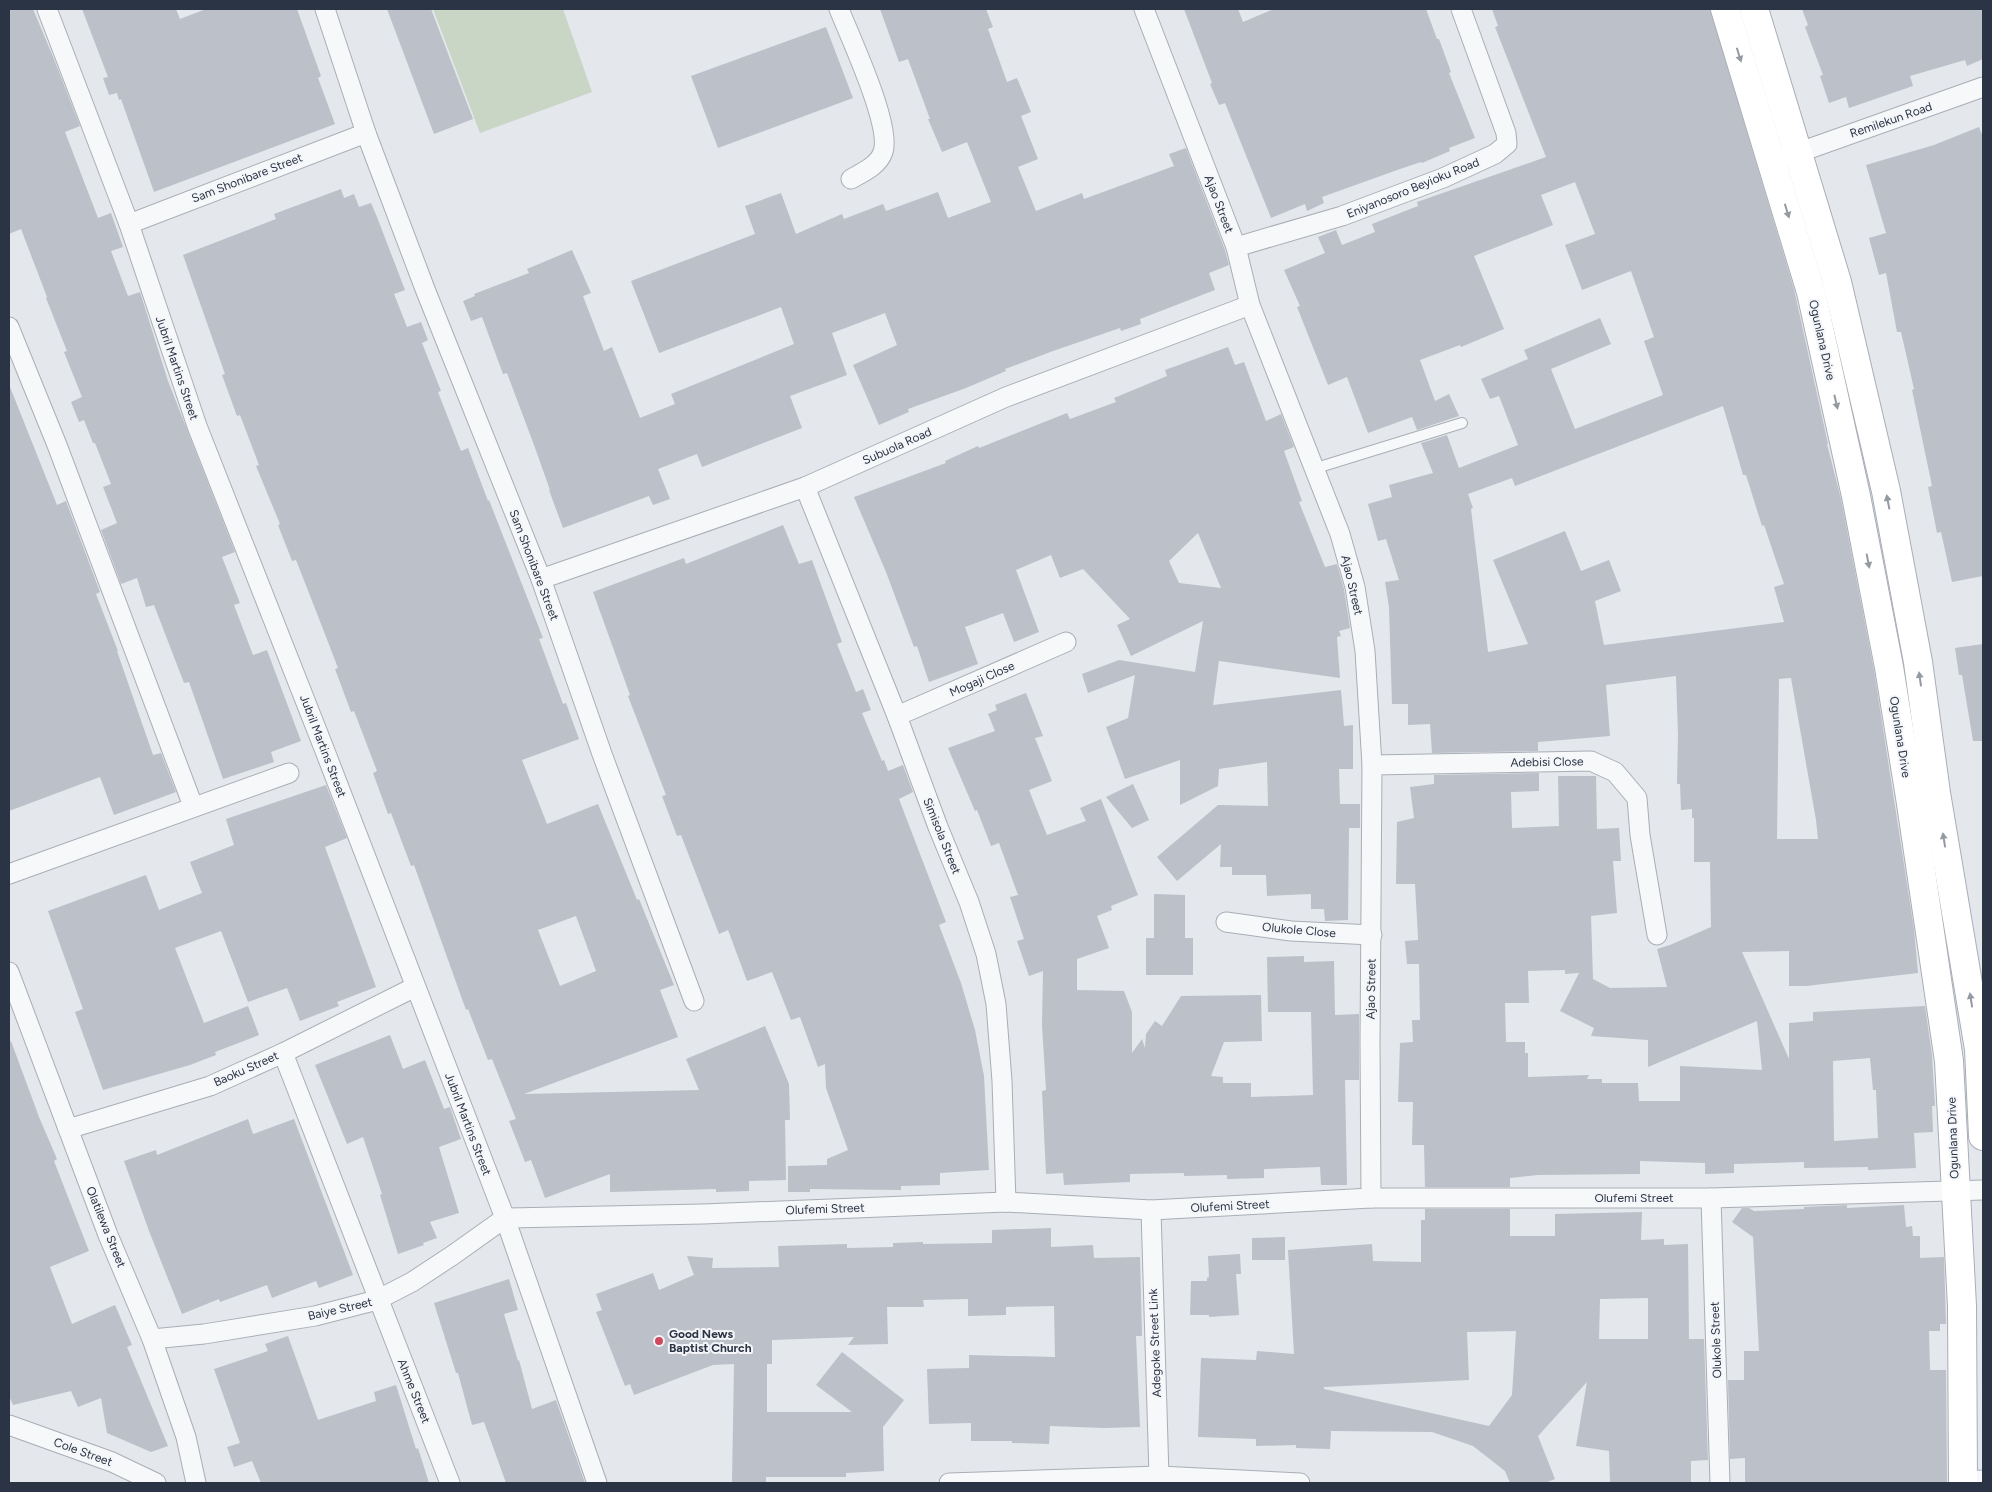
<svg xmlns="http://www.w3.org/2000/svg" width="1992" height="1492" viewBox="0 0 1992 1492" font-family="Figtree,sans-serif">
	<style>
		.green { fill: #c9d5c5 }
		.building { fill: #bbc0c9; fill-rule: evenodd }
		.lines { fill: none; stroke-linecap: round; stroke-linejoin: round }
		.lane-casing { stroke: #a9aeb6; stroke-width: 12 }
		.street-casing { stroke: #a9aeb6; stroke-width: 21 }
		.secondary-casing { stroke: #a9aeb6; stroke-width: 30 }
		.lane { stroke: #f7f8fa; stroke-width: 10 }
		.street { stroke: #f7f8fa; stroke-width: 19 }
		.secondary { stroke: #fff; stroke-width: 28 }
		.oneway { fill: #959aa2 }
		.poi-dot { fill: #cf4a5f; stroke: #f4f6f9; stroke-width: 2 }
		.labels { text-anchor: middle; stroke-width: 4; stroke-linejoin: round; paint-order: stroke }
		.street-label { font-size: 12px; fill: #2b3444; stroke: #f4f6f9 }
		.poi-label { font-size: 12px; font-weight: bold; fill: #2b3444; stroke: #f4f6f9; text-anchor: start }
	</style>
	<rect width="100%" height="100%" fill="#e4e7ec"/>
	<!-- green -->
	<polygon class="green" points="433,9 563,9 592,92 480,133"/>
	<!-- building -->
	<g class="building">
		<polygon points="9,9 33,9 54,59 80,126 65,132 98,218 111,213 123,247 111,251 128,296 140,292 168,381 235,552 222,557 240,603 234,605 253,655 267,650 301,741 271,752 274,762 223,779 189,682 184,683 154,605 146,607 137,578 121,584 101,530 117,523 103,487 111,484 95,443 93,443 84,420 79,422 71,402 82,397 64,352 67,351 46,298 47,297 21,229 9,234"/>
		<polygon points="82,9 176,9 180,19 206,9 297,9 321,76 318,78 335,124 154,192 121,99 119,100 117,93 109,95 103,78 108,77"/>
		<polygon points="387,9 431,9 473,119 434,134"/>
		<polygon points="880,9 986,9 993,27 988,29 1007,82 1017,78 1031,112 1021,116 1038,159 1018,167 1036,211 1082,193 1084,199 1174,166 1169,154 1186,148 1225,250 1229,265 1209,273 1215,290 1140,319 1141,324 1121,331 1120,328 1053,351 1005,369 1006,371 966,388 908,409 909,412 879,425 853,365 897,345 885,313 832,333 847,375 790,396 802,428 702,467 697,454 658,469 670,499 653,505 649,496 563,528 549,490 550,490 534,445 507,373 503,374 482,317 471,321 463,301 475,296 474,294 529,273 527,269 572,250 591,293 583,296 604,351 612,347 640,418 675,404 671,394 794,344 781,307 659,353 631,281 755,234 745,206 781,193 796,234 842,214 844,219 883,204 886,211 938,192 948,218 991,202 967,142 942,152 928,119 930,119 908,59 899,62"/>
		<polygon points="1184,9 1238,9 1243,22 1274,9 1426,9 1437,39 1439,39 1451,72 1449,73 1475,138 1449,148 1450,151 1422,163 1421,162 1400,169 1322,197 1324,203 1307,211 1305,204 1271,218 1225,103 1219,105 1210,84 1212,83"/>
		<path d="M1492,9H1710L1794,289L1828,444H1827L1841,499L1874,670L1914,929L1918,973L1806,986H1789V951L1742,952L1789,1059V1023L1813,1021V1012L1925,1006L1932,1055L1935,1106H1932L1933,1132L1914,1133L1916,1168L1868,1170V1167L1804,1168V1162L1734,1164V1173L1705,1174V1163L1640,1161V1174L1538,1175L1510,1178V1187H1425L1424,1145H1412L1413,1102H1398L1400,1043L1413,1042L1412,1020H1420L1419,964H1407L1405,941L1418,940V937L1415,884H1396L1397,822L1414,818L1410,787L1434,784V775L1539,773V791L1511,792L1512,828L1559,826L1558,776H1596L1597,829L1619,828L1621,861H1613L1617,913L1591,916L1593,979L1610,988L1667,987L1657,949L1670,945L1711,927L1710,862H1694V818H1692V809L1681,810L1680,784H1677L1678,735L1676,676L1606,685L1610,736L1538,742V751L1432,753L1430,724L1408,725V704H1392L1389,607L1385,582L1399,580L1386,539L1378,541L1368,504L1392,497L1389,485L1433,473L1421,443L1447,435L1459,468L1518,445L1499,396L1490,399L1481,379L1528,359L1524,350L1600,318L1611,344L1551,369L1575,429L1663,395L1644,341L1654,337L1631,271L1582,290L1565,245L1595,234L1575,182L1541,195L1553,225L1474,256L1504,329L1461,347L1460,345L1420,360L1435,401L1449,394L1459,416L1417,430L1412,417L1368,433L1347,377L1328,385L1297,307L1300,306L1284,270L1325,253L1318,237L1336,230L1342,245L1375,232L1372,224L1418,206L1417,202L1546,157L1495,27L1498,26ZM1723,406L1743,475H1746L1762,526L1764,525L1784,584L1774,587L1784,622L1604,645L1595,601L1621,591L1609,560L1581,571L1565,531L1493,560L1528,644L1488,652L1471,509L1473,508L1468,494L1512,478L1515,486ZM1791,678L1816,820L1818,839H1777L1779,679ZM1565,970V974L1579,973L1560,1011L1594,1028L1591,1036L1648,1040V1067L1757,1021L1762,1070L1680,1066V1101H1639L1638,1083H1602V1079H1587L1589,1075L1528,1077V1053H1525V1042H1506L1505,1003H1529L1528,971ZM1870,1058L1873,1090H1876L1878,1138L1834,1141L1833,1061Z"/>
		<polygon points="1802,9 1983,9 1983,59 1967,66 1965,60 1910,76 1913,86 1849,108 1846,97 1829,103 1820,76 1823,75 1805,27 1808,25"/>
		<polygon points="826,27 853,98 718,148 691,76"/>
		<polygon points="1979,127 1983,137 1983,576 1952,582 1941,532 1937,533 1928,487 1932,486 1912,390 1914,389 1901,332 1897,332 1886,273 1879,275 1869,238 1886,233 1866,165 1934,145"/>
		<path d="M341,189L344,198L354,194L359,207L371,203L377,217L405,290L394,294L407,327L421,322L428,340L422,343L441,391L438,392L461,451L468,448L488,501L489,500L543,638L539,639L563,704L566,703L579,739L522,760L547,824L598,804L637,900L639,899L674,985L660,990L678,1037L524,1094L699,1090L686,1059L765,1026L789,1084L790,1120H785L786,1180L749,1181V1191L716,1192V1189L610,1192V1174L545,1198L531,1160L525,1162L509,1121L516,1119L492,1059L488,1060L468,1009L466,1010L414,865L411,866L391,813L388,814L373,773L377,771L354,711L351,712L335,669L338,668L316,611L296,560L292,561L278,525L280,524L256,466L259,465L240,415L237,416L222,375L225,374L183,255L276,219L274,214ZM576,916L596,971L560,986L538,930Z"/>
		<path d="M1228,347L1235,365L1244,362L1266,421L1281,414L1294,447L1284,451L1302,501L1299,502L1325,567L1337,564L1344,589L1350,628L1339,631L1341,636L1337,637L1340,678L1219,661L1213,705L1341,690L1344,726L1353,725V769H1339L1340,804H1360V828H1349L1348,920L1325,921L1324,909H1311V894L1267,896L1266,875H1232V867H1220L1221,844L1177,881L1157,857L1218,805L1268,806L1267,762L1219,769L1218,786L1180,805V760L1125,779L1106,727L1128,718L1135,675L1088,693L1082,674L1119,660L1195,672L1203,621L1131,656L1117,625L1130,619L1083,569L1060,578L1051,555L1016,570L1039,632L1014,642L1003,613L965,627L978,664L929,682L917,646L914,647L886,572L854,497L946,463L945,461L978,446L979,448L1067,413L1070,419L1116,402L1114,398L1167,376L1165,370ZM1198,533L1221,588L1179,583L1169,561Z"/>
		<polygon points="9,387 10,387 57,505 66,501 100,592 96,594 118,651 117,651 153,755 161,753 176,792 114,815 100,777 9,811"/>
		<polygon points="783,525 799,564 812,560 842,642 837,644 856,692 863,689 871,710 862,713 882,761 884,760 888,771 903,765 913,792 899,799 946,922 939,925 961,983 975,1030 984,1076 989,1170 940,1173 940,1185 901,1186 901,1190 810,1189 810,1192 788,1192 788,1166 827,1165 827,1159 848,1150 826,1088 825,1064 818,1067 800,1017 791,1020 772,972 747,981 728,930 719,934 681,835 677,836 662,796 666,795 628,696 630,695 593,592 684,558 686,564"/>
		<polygon points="1983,644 1983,741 1973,741 1962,675 1959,675 1955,648"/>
		<polygon points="1026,693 1043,736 1035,738 1052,781 1029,790 1047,835 1086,821 1080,808 1101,799 1138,895 1111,906 1112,910 1097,916 1109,948 1077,959 1077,990 1124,991 1132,1012 1132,1053 1142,1039 1145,1048 1146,1034 1155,1021 1162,1026 1181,996 1261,995 1262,1041 1224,1042 1211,1076 1223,1077 1223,1083 1251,1083 1251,1097 1313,1095 1311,1012 1268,1012 1267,957 1304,956 1304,962 1334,961 1335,1015 1359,1014 1359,1080 1345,1080 1347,1185 1321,1185 1320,1167 1264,1169 1264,1178 1227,1179 1227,1175 1184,1176 1184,1173 1130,1174 1130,1182 1064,1185 1063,1173 1046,1174 1042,1091 1046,1090 1042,1025 1043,971 1029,976 1017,941 1024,939 1010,897 1018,895 999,843 991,846 977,810 975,811 948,748 995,731 988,714 997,710 995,705"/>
		<polygon points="1133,784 1149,820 1132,828 1106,797"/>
		<polygon points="326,785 347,838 325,847 376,987 337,1002 339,1006 300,1021 287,988 248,1002 221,931 175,948 204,1023 248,1006 259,1035 215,1052 216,1055 190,1065 103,1090 75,1012 83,1009 48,911 146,875 159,910 202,893 190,862 234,845 226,819"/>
		<polygon points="1154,894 1185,895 1185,938 1193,938 1193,975 1146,975 1146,938 1154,938"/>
		<polygon points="390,1035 403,1069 425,1060 444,1109 450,1107 461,1139 439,1147 459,1213 430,1222 437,1238 423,1243 424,1245 398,1254 380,1195 382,1194 363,1137 347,1144 315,1065"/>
		<polygon points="11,1041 39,1117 57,1159 54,1161 89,1251 50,1267 72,1324 115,1305 132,1345 127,1347 168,1446 151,1452 107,1433 101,1398 78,1407 71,1391 13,1405 9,1396 9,1042"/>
		<polygon points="248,1119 253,1134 294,1119 353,1275 319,1288 316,1281 272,1298 267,1285 220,1302 219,1299 182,1314 149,1231 124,1161 156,1150 157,1155"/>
		<polygon points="1847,1205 1847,1208 1904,1205 1906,1227 1912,1226 1913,1236 1920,1236 1920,1258 1944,1257 1946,1324 1940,1324 1940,1331 1929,1331 1930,1370 1946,1370 1947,1483 1745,1483 1745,1458 1730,1459 1728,1380 1744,1380 1744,1351 1759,1351 1753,1237 1732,1222 1742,1208 1749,1208 1754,1211 1804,1209 1804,1207"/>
		<path d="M1425,1209H1510V1236H1555V1214L1642,1212L1641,1240L1664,1239V1245L1688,1244L1689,1339H1704L1708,1460L1691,1461V1483H1610L1609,1451L1576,1446L1587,1382L1538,1436L1555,1479L1545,1483H1510L1505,1471L1473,1446L1432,1432L1331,1431L1330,1449L1296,1448V1445L1256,1446V1439L1198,1437L1201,1358L1256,1360L1257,1351L1294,1354L1288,1250L1372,1244L1373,1261L1421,1262V1220H1425ZM1648,1298V1339H1599L1600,1299ZM1516,1331L1512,1395L1489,1426L1324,1389V1387L1469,1380L1467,1332Z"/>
		<polygon points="1051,1228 1051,1247 1093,1245 1094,1258 1140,1257 1142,1336 1136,1336 1140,1427 1104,1428 1050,1426 1049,1444 1012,1443 1012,1441 971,1441 971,1423 929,1424 927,1369 969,1368 969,1355 1055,1357 1054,1306 1006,1307 1006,1315 968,1316 968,1299 923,1300 924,1307 887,1307 888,1344 848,1345 854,1337 772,1340 772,1364 767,1364 767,1412 852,1412 816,1385 842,1352 904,1400 883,1427 884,1471 846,1473 846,1477 766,1477 766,1483 732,1483 734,1364 713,1365 634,1395 630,1384 625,1386 596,1312 602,1310 596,1294 653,1273 659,1290 694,1275 687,1256 713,1258 712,1268 779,1267 778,1246 847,1244 847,1248 893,1247 893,1243 923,1242 923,1244 992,1243 992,1230"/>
		<polygon points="1285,1237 1285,1260 1252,1260 1252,1238"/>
		<polygon points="1240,1254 1241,1274 1236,1274 1239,1315 1209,1317 1209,1315 1190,1315 1191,1281 1207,1281 1207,1278 1209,1277 1208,1256"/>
		<polygon points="509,1279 518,1310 504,1314 518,1361 519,1360 532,1409 556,1400 585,1483 506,1483 484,1422 472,1425 458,1373 456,1373 434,1303"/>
		<polygon points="288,1336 318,1420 376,1401 374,1392 396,1385 416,1449 418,1448 429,1483 261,1483 252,1461 234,1467 227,1447 240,1443 214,1369 268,1351 265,1344"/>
	</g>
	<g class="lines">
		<!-- lane casing -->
		<g class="lane-casing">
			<polyline id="lane" points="1313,469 1462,423"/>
		</g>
		<!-- street casing -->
		<g class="street-casing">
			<g id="street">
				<polyline points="47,9 129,224 197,426 325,751 505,1218 597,1483"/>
				<polyline points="325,9 366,133 425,289 541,579 602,754 694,1001"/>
				<path d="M839,9C850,37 892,126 883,152C878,166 863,172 851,179"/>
				<polyline points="1144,9 1236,247 1250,305 1340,534 1355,587 1365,651 1372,765 1370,1042 1371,1198"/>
				<polyline points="1786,157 1983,87"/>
				<polyline points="129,224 366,133"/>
				<polyline points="1236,247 1342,216 1443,178 1495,154 1507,144 1506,133 1461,9"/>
				<polyline points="9,327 57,445 193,806"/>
				<polyline points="805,487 897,716 938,827 969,902 986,954 996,1004 1002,1081 1006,1202"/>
				<polyline points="541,579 805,487 1006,397 1250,305"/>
				<polyline points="897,716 1066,642"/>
				<polyline points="1372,765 1591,761 1615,772 1637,798 1640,835 1657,935"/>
				<polyline points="9,874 289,773"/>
				<polyline points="1226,922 1291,931 1372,935"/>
				<polyline points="9,972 108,1235 152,1339 186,1437 196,1483"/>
				<polyline points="283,1053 450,1483"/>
				<polyline points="68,1129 210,1086 283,1053 415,987"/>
				<polyline points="1711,1198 1720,1483"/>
				<polyline points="1151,1210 1159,1476"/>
				<polyline points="152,1339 204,1334 315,1316 377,1300 412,1282 453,1255 505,1218 703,1214 1006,1202 1151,1210 1371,1198 1711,1198 1983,1190"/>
				<polyline points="9,1425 112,1462 156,1483"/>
				<polyline points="1963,1481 1983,1480"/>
				<polyline points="949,1483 1159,1476 1300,1483"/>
			</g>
		</g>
		<!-- secondary casing -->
		<g class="secondary-casing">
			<g id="secondary">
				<polyline points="1725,9 1811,292 1856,496 1889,667 1910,797 1949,1061 1962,1306 1963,1483"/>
				<polyline points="1754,9 1837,282 1886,491 1918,662 1936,793 1979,1049 1983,1136"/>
			</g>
		</g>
		<!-- lane -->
		<use href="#lane" class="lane"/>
		<!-- street -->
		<use href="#street" class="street"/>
		<!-- secondary -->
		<use href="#secondary" class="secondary"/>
	</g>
	<!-- one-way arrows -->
	<defs><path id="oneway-solid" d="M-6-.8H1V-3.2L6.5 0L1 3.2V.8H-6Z" transform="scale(1.25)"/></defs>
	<g class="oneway">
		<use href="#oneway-solid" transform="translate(1739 55) rotate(73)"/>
		<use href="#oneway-solid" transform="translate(1787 211) rotate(73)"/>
		<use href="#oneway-solid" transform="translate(1836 402) rotate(77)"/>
		<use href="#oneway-solid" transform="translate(1888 502) rotate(-101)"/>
		<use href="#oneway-solid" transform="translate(1868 561) rotate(79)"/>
		<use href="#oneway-solid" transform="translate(1920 679) rotate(-98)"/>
		<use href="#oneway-solid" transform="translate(1944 840) rotate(-99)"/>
		<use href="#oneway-solid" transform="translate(1971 1000) rotate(-99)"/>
	</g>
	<!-- markers -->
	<circle class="poi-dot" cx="659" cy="1341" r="5"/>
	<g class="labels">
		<!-- street labels -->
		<g class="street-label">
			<text transform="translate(1891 120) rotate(-19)" y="4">Remilekun Road</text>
			<text transform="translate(247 178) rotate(-21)" y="4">Sam Shonibare Street</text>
			<text transform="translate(1413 188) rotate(-22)" y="4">Eniyanosoro Beyioku Road</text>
			<text transform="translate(1219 204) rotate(69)" y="4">Ajao Street</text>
			<text transform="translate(1822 340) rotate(77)" y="4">Ogunlana Drive</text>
			<text transform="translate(177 368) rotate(71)" y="4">Jubril Martins Street</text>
			<text transform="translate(897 446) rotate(-24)" y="4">Subuola Road</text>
			<text transform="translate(534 565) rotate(69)" y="4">Sam Shonibare Street</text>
			<text transform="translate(1352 585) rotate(77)" y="4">Ajao Street</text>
			<text transform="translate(982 679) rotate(-24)" y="4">Mogaji Close</text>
			<text transform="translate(1900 737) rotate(81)" y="4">Ogunlana Drive</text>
			<text transform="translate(323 746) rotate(69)" y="4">Jubril Martins Street</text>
			<text transform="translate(1547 762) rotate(-1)" y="4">Adebisi Close</text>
			<text transform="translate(942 836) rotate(68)" y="4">Simisola Street</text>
			<text transform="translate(1299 930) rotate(5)" y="4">Olukole Close</text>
			<text transform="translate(1371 989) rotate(-89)" y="4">Ajao Street</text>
			<text transform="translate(246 1069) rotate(-24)" y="4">Baoku Street</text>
			<text transform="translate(468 1124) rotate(69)" y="4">Jubril Martins Street</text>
			<text transform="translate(1953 1138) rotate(-92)" y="4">Ogunlana Drive</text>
			<text x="1634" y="1202">Olufemi Street</text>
			<text transform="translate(1230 1206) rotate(-3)" y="4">Olufemi Street</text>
			<text transform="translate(825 1209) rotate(-2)" y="4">Olufemi Street</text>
			<text transform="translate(106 1227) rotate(68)" y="4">Olatilewa Street</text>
			<text transform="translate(340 1309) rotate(-13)" y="4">Baiye Street</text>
			<text transform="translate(1716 1340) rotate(-92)" y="4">Olukole Street</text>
			<text transform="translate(1155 1343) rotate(-92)" y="4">Adegoke Street Link</text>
			<text transform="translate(414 1391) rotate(68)" y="4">Ahme Street</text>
			<text transform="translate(83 1452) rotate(20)" y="4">Cole Street</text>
		</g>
		<!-- poi labels -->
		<g class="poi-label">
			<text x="669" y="1338">Good News<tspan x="669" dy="14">Baptist Church</tspan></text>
		</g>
	</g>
	<!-- border -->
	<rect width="1992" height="1492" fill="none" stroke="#2b3444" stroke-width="20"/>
</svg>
